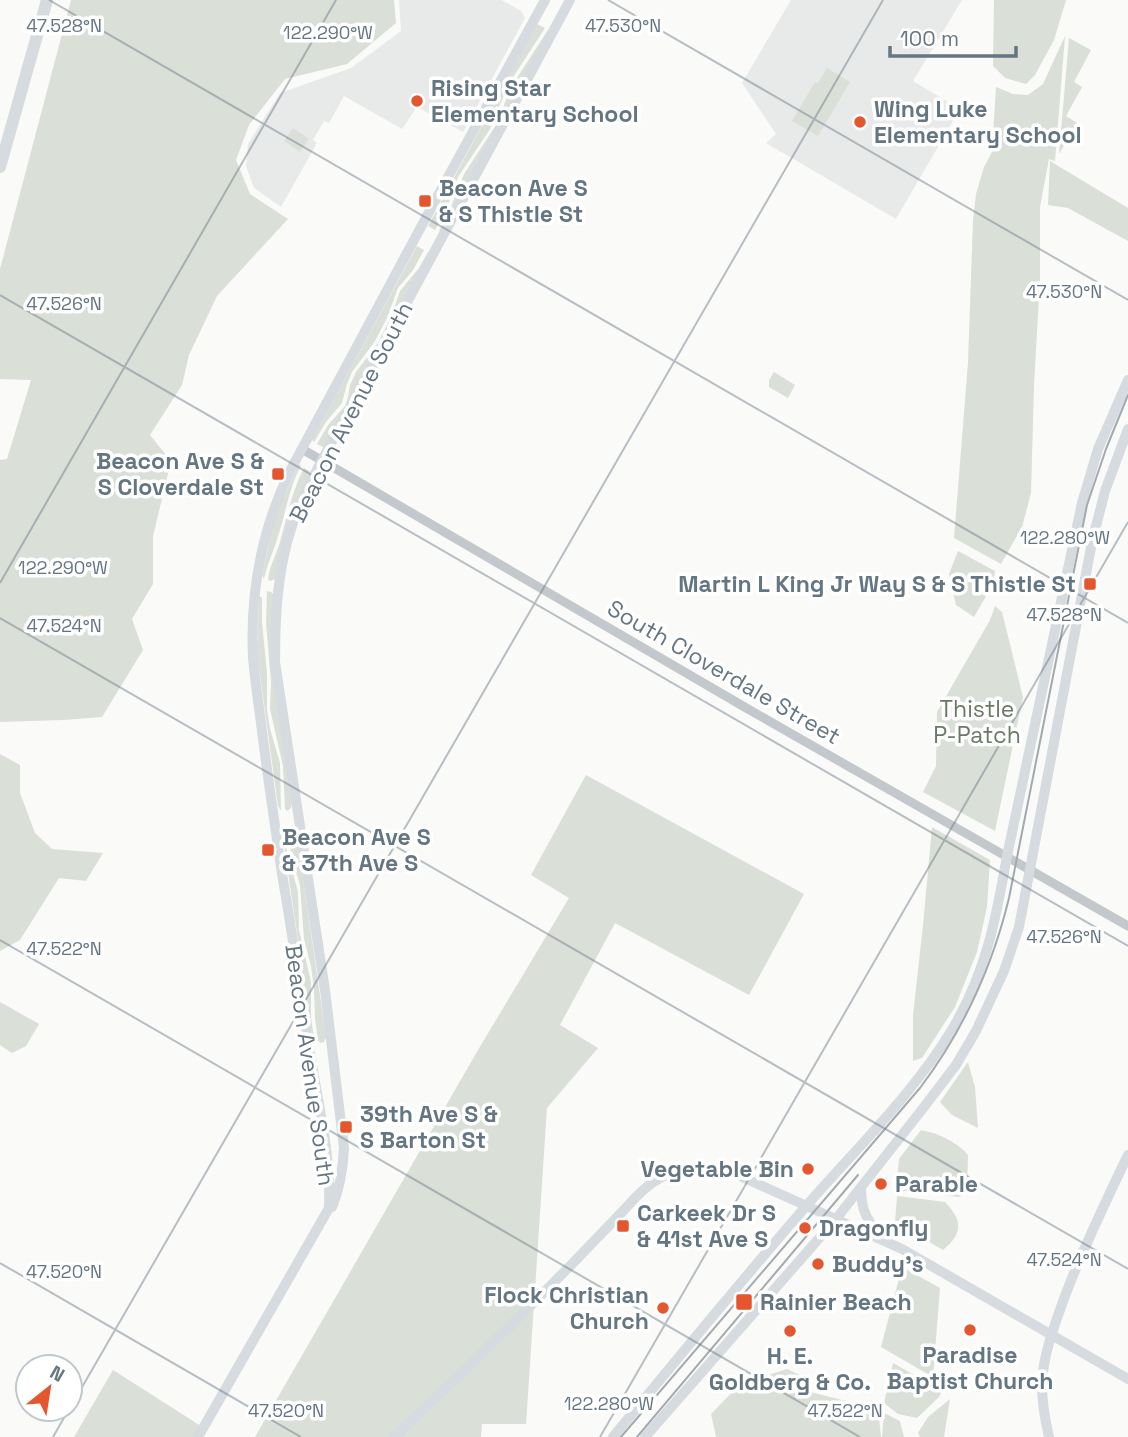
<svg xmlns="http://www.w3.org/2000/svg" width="1128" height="1437" viewBox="0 0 1128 1437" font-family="'Space Grotesk',sans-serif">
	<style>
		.built { fill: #e8e9e9 }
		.green { fill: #dadfd7 }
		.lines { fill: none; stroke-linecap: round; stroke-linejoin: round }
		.minor { stroke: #c3c8cc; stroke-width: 9 }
		.major { stroke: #d6dbdf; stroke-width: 10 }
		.highway { stroke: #d6dbdf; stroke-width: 12 }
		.tram { stroke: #a2aab0; stroke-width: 2 }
		.ticks { fill: none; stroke: #657683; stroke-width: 2; stroke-opacity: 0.45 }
		.poi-dot { fill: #e4572e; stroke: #fff; stroke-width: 2.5 }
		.labels { text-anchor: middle; stroke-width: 7; stroke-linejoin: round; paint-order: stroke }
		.poi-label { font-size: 23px; font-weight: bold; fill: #657683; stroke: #fff; text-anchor: start }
		.street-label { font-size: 23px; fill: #657683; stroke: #fff }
		.park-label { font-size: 23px; fill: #687a64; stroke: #fff }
		.ticks-label { font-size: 18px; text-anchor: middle; fill: #657683; stroke: #fff; stroke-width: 7; stroke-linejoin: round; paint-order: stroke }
	</style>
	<rect width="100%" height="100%" fill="#fafaf8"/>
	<!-- built -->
	<g class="built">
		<polygon points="399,0 502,0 521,11 525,18 463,132 417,107 402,129 344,96 329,123 324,121 313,140 317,143 281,207 254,188 246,166 248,144 280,93 351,68 401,31"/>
		<polygon points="791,0 962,0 913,81 960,109 896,219 766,143 776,134 742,83"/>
	</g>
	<!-- green -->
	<g class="green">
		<polygon points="71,0 394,0 396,23 347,64 285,79 249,125 236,160 250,194 288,219 217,296 189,355 182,385 150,435 171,461 153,536 153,584 132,619 143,650 102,717 63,720 0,722 0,460 7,459 31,380 0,379 0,269"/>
		<polygon points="994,0 1066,0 1054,40 1035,75 1026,84 1005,78 993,66"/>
		<polygon points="537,24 545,28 508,85 490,129 458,177 447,208 435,230 428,226"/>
		<polygon points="548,30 550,31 442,230 439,231 450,209 464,174 496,125 511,87"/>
		<polygon points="1065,36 1055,161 1049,159 1040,207 1040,279 1034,385 1031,493 1022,527 1001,564 954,538 968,363 973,220 976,194 984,167 992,152 996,87 1013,94 1028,95 1043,84"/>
		<polygon points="1069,38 1091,50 1074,82 1082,87 1066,116 1077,123 1059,154"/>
		<polygon points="827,68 850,82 818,136 792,121 815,82 818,83"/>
		<polygon points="293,128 309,139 300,152 284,141"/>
		<polygon points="1050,161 1128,208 1128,241 1068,208 1048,205"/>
		<polygon points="417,246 424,250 413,270 398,288 387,318 375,341 352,372 347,384 342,403 326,422 314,442 312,440 325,416"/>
		<polygon points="428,252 430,253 325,448 317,444 328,425 345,406 348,397 350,385 356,372 378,343 391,317 400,291 419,268"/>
		<polygon points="774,372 795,385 788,398 769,387 769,380"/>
		<path d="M299,464L301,466C289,487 286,513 278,536C274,551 267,564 264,579L262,575L273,526L282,501Z"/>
		<path d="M304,468L311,472L275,579L270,581L268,579C270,565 276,555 280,542C287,517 292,491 304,468Z"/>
		<polygon points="958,551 995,571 993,584 974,617 956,605 949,574"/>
		<polygon points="267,591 271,592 274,595 292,802 291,808 287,811 285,809 283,766 270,709 271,682 266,624"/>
		<polygon points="259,597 262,597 262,622 267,673 267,710 270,729 280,763 281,811 278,806 257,653"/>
		<polygon points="995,606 1002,612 1023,697 995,831 923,792 936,766 937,712 990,620"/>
		<polygon points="0,754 20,765 20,793 35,833 52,849 103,853 86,881 59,878 20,940 0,951"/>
		<polygon points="586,775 804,894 749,995 615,923 560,1025 598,1048 547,1108 526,1424 482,1424 481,1437 255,1437 478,1050 569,898 531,875"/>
		<polygon points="932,827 990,860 987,907 977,952 955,1007 922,1058 913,1061 913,1015 923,925"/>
		<polygon points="291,828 296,830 326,1037 324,1042 321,1043 318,1041 315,1018 314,989 311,966 304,939 300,885 292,859 287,829"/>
		<polygon points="282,832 284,832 287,851 298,892 299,930 311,982 311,1018 315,1043 313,1041"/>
		<polygon points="0,1002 39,1024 26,1046 12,1053 0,1045"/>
		<polygon points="968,1062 975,1087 978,1128 952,1115 940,1102"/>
		<path d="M921,1130C938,1133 957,1142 968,1155L967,1191L964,1194L959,1197L896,1190L899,1159Z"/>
		<path d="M897,1196L945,1202C963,1221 963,1233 943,1250L895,1222Z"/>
		<polygon points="902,1267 940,1288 933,1377 881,1347"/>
		<polygon points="893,1363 942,1391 939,1397 917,1418 898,1414 884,1403"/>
		<polygon points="787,1369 806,1378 810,1392 878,1409 881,1437 716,1437 711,1414 740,1384"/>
		<polygon points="113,1370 204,1428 198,1437 74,1437"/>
		<polygon points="950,1399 944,1437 920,1437 918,1433 928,1417"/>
		<polygon points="884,1413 900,1421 904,1437 882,1437"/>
	</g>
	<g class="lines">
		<!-- minor -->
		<polyline class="minor" points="302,449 748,709 1128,926"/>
		<!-- major -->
		<g class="major">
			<path d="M861,1188C861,1211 867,1219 880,1237"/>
			<path d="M329,1205C331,1152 317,1100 309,1047C300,990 292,931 282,874C275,826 268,779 262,731C259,707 255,682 253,657C250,593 262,529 290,471L436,199L545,0"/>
			<path d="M198,1437L329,1208L332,1207C340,1188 343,1169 344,1148L325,990L275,662C275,618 277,572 291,529C299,505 310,483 322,460L570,0"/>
			<path d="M394,1437C455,1380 515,1322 574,1262C590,1245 606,1229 622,1212C634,1199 646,1185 662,1177C683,1165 706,1165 729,1171L902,1249L1128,1379"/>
			<path d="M613,1437C677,1359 741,1281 808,1204C857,1148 914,1093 953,1028C986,972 996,919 1007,856L1082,503L1098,449L1128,380"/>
			<polyline points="645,1437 836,1219 924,1107 956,1065 976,1031 1004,971 1019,927 1092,542 1105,491 1128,429"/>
			<path d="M1049,1437C1045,1420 1042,1401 1042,1384C1043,1354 1055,1324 1065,1296C1083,1248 1106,1201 1128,1155"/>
		</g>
		<!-- highway -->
		<polyline class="highway" points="0,167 47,0"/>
		<!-- tram -->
		<g class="tram">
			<path d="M621,1437L920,1088C963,1031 992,968 1009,898L1087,505L1106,449L1128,395"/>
			<polyline points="637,1437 858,1175"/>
		</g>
	</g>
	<!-- ticks -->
	<path class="ticks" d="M49,0L1128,623M608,0L1128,300M0,295L1128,946M0,583L336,0M0,618L1128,1269M0,940L860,1437M0,1263L301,1437M70,1408L883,0M53,1437L69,1409M600,1437L1128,522"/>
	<!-- markers -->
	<g class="poi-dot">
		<circle cx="417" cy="101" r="7"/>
		<circle cx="860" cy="122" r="7"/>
		<rect x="418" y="194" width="14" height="14" rx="3.5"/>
		<rect x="271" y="467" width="14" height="14" rx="3.5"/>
		<rect x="1083" y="577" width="14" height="14" rx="3.5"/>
		<rect x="261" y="843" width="14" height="14" rx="3.5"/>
		<rect x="339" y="1120" width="14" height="14" rx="3.5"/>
		<circle cx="808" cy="1169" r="7"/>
		<circle cx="881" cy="1184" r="7"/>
		<rect x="616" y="1219" width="14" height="14" rx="3.5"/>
		<circle cx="805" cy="1228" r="7"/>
		<circle cx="818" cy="1264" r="7"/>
		<rect x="735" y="1293" width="18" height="18" rx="3.5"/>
		<circle cx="663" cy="1308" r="7"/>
		<circle cx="970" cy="1330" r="7"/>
		<circle cx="790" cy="1331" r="7"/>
	</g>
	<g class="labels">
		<!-- poi labels -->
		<g class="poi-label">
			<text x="431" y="96">Rising Star<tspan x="431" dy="26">Elementary School</tspan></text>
			<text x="874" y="117">Wing Luke<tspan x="874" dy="26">Elementary School</tspan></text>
			<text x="439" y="196">Beacon Ave S<tspan x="439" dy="26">&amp; S Thistle St</tspan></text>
			<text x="264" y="469" text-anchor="end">Beacon Ave S &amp;<tspan x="264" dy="26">S Cloverdale St</tspan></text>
			<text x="1076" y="592" text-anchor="end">Martin L King Jr Way S &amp; S Thistle St</text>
			<text x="282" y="845">Beacon Ave S<tspan x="282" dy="26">&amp; 37th Ave S</tspan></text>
			<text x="360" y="1122">39th Ave S &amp;<tspan x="360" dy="26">S Barton St</tspan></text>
			<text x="794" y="1177" text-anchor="end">Vegetable Bin</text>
			<text x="895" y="1192">Parable</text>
			<text x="637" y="1221">Carkeek Dr S<tspan x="637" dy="26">&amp; 41st Ave S</tspan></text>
			<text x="819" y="1236">Dragonfly</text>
			<text x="832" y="1272">Buddy's</text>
			<text x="649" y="1303" text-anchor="end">Flock Christian<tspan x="649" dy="26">Church</tspan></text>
			<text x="760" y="1310">Rainier Beach</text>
			<text x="970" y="1363" text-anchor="middle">Paradise<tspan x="970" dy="26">Baptist Church</tspan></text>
			<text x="790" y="1364" text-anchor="middle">H. E.<tspan x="790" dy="26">Goldberg &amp; Co.</tspan></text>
		</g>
		<!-- street labels -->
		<g class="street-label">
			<text transform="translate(351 412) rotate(-63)" y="8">Beacon Avenue South</text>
			<text transform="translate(724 672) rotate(30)" y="8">South Cloverdale Street</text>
			<text transform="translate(310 1065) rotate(82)" y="8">Beacon Avenue South</text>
		</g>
		<!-- park labels -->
		<g class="park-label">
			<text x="977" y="717">Thistle<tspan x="977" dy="26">P-Patch</tspan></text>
		</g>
	</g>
	<g class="ticks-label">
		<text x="64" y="32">47.528°N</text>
		<text x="623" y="32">47.530°N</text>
		<text x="328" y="39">122.290°W</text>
		<text x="1064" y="298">47.530°N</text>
		<text x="64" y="310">47.526°N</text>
		<text x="1065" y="544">122.280°W</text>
		<text x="63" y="574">122.290°W</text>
		<text x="1064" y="621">47.528°N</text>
		<text x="64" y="632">47.524°N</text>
		<text x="1064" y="943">47.526°N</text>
		<text x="64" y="955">47.522°N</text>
		<text x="1064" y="1266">47.524°N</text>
		<text x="64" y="1278">47.520°N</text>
		<text x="609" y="1410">122.280°W</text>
		<text x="286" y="1417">47.520°N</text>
		<text x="845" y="1417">47.522°N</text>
	</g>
	<!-- north arrow -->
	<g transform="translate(49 1388) rotate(30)"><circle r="33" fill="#ffffff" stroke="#c1c8cd" stroke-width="2"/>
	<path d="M0-5L12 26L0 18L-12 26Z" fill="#e4572e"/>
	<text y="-10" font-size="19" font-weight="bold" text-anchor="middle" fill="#657683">N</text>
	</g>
	<!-- scale -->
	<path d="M890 46v10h126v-10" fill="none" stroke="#657683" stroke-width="3.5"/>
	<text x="900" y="46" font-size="21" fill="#657683" stroke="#ffffff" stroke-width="5" paint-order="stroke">100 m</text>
</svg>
